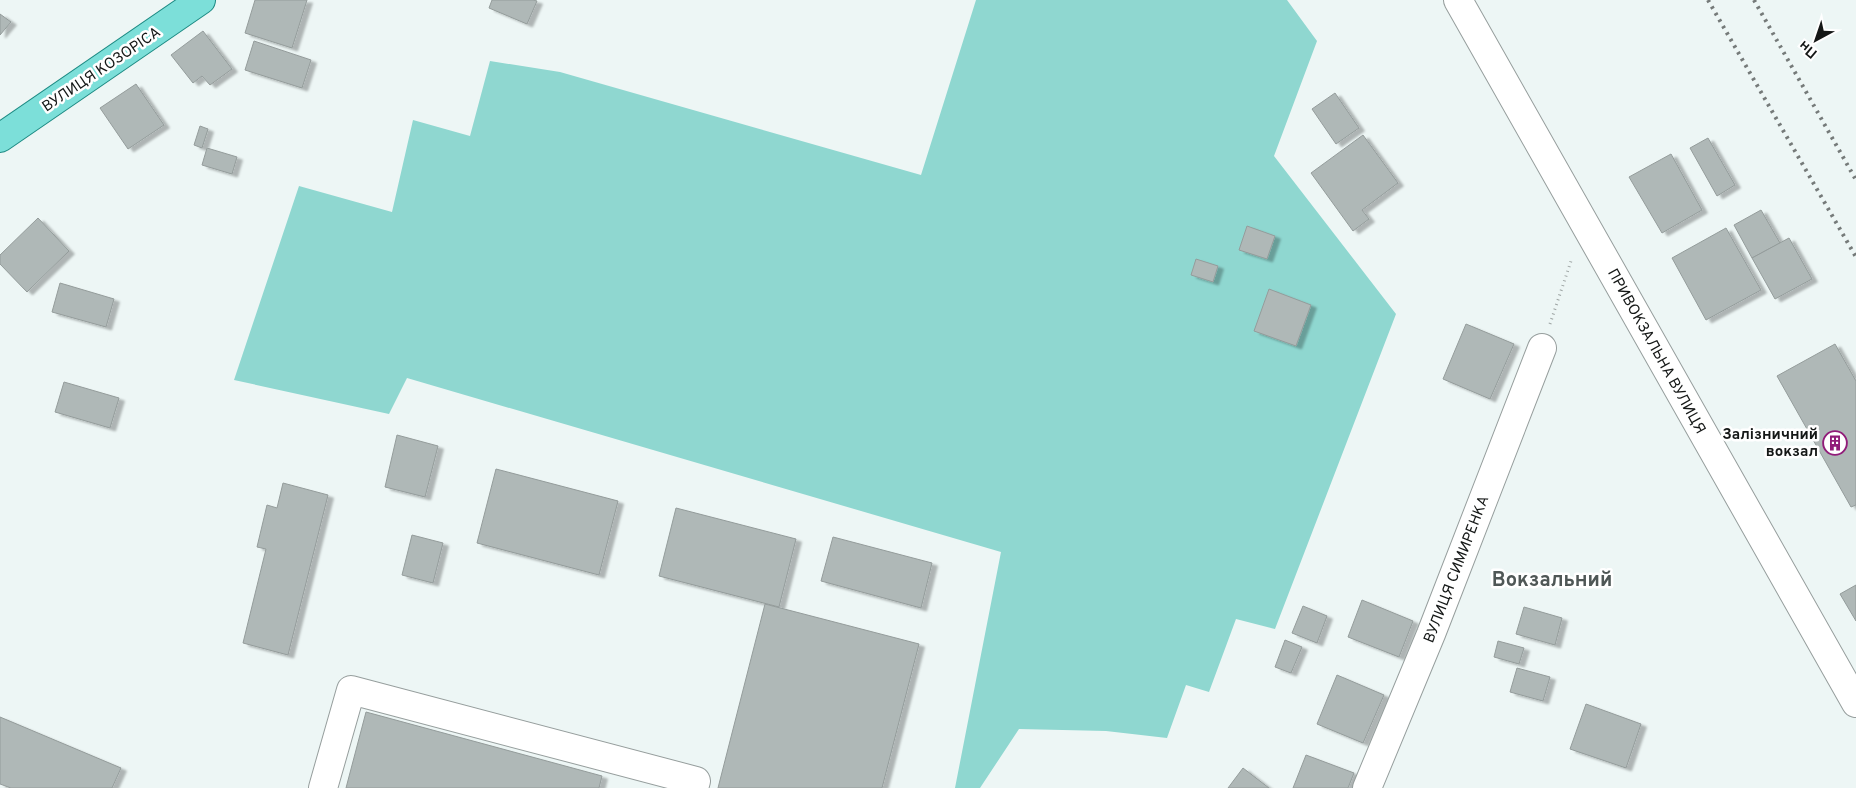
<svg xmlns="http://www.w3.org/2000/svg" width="1856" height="788" viewBox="0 0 1856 788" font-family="Overpass,sans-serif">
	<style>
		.green { fill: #8fd7d0 }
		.building { fill: #afb8b7; stroke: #949c9b; filter: url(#shadow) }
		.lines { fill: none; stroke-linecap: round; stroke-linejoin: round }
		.minor-casing { stroke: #969e9d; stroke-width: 30 }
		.major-casing { stroke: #1e8b84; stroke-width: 30 }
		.path { stroke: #9ea5a4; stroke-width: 3; stroke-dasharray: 1 4; stroke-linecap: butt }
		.minor { stroke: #fff; stroke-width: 28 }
		.major { stroke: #7cdfd9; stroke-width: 28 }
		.rail { stroke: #757a79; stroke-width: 4; stroke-dasharray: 2.5 5; stroke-linecap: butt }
		.labels { text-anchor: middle; stroke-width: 5; stroke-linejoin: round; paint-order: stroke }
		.street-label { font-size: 15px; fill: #141716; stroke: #fff }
		.poi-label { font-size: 15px; font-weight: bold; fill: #141716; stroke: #fff; text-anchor: end }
		.district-label { font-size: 20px; font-weight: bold; fill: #4f5756; stroke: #fff }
	</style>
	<defs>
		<filter id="shadow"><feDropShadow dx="5.5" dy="3" stdDeviation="1" flood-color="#0004"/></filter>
	</defs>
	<rect width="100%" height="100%" fill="#edf6f5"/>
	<!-- green -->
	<polygon class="green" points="976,0 1287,0 1317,41 1274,156 1396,314 1275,629 1236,619 1209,692 1186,685 1167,738 1106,731 1019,729 980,788 955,788 1001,552 407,378 389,414 234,380 299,186 392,212 413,120 470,136 490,61 560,72 921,175"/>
	<!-- building -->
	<g class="building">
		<polygon points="255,0 307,0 292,48 245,33"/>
		<polygon points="492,0 533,0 537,1 527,24 489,8"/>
		<polygon points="0,14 11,22 0,35"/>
		<polygon points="203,31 232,69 210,85 202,76 193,83 171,55"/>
		<polygon points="254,41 311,60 302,88 245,70"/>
		<polygon points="136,84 164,125 128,149 100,108"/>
		<polygon points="1335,93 1359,128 1336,144 1312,109"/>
		<polygon points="200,126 208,129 202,148 194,145"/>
		<polygon points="1363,135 1398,183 1362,210 1369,219 1353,231 1311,173"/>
		<polygon points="1708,138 1735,185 1717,196 1690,148"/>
		<polygon points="207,148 237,157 232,174 202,165"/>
		<polygon points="1671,154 1702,210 1662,233 1629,177"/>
		<polygon points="1761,210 1780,243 1752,258 1734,225"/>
		<polygon points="38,218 69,251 27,292 0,264 0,255"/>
		<polygon points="1247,226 1275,236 1267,259 1239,250"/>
		<polygon points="1726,228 1761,290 1706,320 1672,258"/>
		<polygon points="1789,238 1812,279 1775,299 1752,258"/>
		<polygon points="1196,259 1218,266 1213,282 1191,275"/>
		<polygon points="60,283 114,299 106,327 52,312"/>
		<polygon points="1269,289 1311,305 1296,346 1254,331"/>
		<polygon points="1466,324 1514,344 1490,399 1443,379"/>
		<polygon points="1835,344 1856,381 1856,505 1851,507 1777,376"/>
		<polygon points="64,382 119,398 110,428 55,412"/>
		<polygon points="397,435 438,446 425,497 385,487"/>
		<polygon points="496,469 618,501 599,575 477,543"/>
		<polygon points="283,483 328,495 288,655 243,643 266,549 257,547 267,505 277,508"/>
		<polygon points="676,508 796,539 779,607 659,576"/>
		<polygon points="412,535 443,543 433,583 402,575"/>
		<polygon points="833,537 932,563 921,608 821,581"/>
		<polygon points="1856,585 1856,621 1840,594"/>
		<polygon points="1362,600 1413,621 1399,657 1348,637"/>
		<polygon points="765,604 919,644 882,788 718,788"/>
		<polygon points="1303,606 1327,616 1317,643 1292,633"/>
		<polygon points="1524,607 1562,618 1555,645 1516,634"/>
		<polygon points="1285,640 1302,647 1291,673 1275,667"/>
		<polygon points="1498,641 1524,648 1519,664 1494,657"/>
		<polygon points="1517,668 1550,677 1543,701 1510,692"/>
		<polygon points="1337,675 1384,695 1363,743 1317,724"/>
		<polygon points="1586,704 1641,724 1626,768 1570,749"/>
		<polygon points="366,712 602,776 599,788 346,788"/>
		<polygon points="0,717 121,768 112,788 11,788 0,784"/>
		<polygon points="1306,755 1354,773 1348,788 1293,788"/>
		<polygon points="1243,768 1269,788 1228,788"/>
	</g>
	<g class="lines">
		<!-- minor casing -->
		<g class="minor-casing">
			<g id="minor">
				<polyline points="1458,0 1856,703"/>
				<polyline points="323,788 351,690 696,781 694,788"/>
				<polyline points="1367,788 1431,634 1542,348"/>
			</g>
		</g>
		<!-- major casing -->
		<g class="major-casing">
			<polyline id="major" points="0,138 201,0"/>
		</g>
		<!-- path -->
		<polyline class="path" points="1550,324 1572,258"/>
		<!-- minor -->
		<use href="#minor" class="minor"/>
		<!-- major -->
		<use href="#major" class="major"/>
		<!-- rail -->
		<g class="rail">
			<polyline points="1708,0 1856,257"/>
			<polyline points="1754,0 1856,180"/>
		</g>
	</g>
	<!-- icons -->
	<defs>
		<g id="building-ring" transform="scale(1.25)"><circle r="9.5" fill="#fff" stroke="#911b79" stroke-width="1.5"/><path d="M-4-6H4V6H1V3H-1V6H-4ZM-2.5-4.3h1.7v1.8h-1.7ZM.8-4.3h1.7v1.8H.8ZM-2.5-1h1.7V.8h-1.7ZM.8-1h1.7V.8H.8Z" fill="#911b79"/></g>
	</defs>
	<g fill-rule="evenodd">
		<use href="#building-ring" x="1835" y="443"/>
	</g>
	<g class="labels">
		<!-- street labels -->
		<g class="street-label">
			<text transform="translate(101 69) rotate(-34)" y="5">ВУЛИЦЯ КОЗОРІСА</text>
			<text transform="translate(1657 351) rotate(61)" y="5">ПРИВОКЗАЛЬНА ВУЛИЦЯ</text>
			<text transform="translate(1456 569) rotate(-69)" y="5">ВУЛИЦЯ СИМИРЕНКА</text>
		</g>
		<!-- poi labels -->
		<g class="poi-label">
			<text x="1818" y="439">Залізничний<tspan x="1818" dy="17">вокзал</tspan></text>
		</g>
		<!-- district labels -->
		<g class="district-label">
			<text x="1552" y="586">Вокзальний</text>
		</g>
	</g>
	<!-- north arrow -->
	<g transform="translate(1816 40) rotate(220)" stroke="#ffffff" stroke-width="4" paint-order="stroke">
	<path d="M0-4L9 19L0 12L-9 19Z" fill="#141716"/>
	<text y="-8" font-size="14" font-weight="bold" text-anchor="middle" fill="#141716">Пн</text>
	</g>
</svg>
